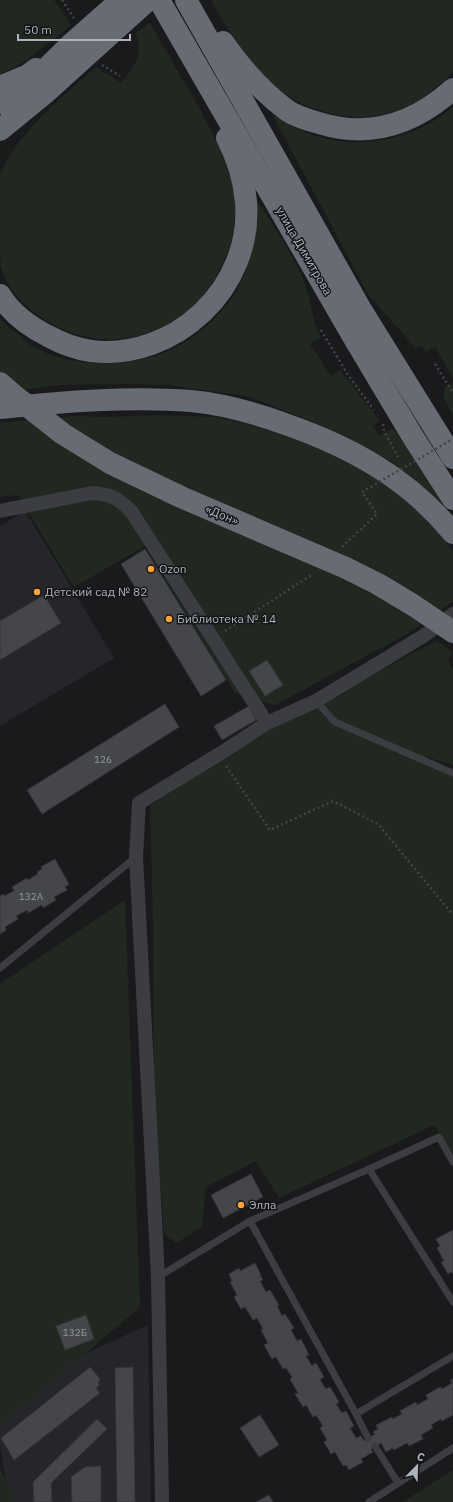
<svg xmlns="http://www.w3.org/2000/svg" width="453" height="1502" viewBox="0 0 453 1502" font-family="'IBM Plex Sans',sans-serif">
	<style>
		.built { fill: #26262a }
		.green { fill: #202820 }
		.building { fill: #44464a; stroke: #343539 }
		.lines { fill: none; stroke-linecap: round; stroke-linejoin: round }
		.path { stroke: #414449; stroke-width: 2.5; stroke-dasharray: 2 3; stroke-linecap: butt }
		.lane { stroke: #3b3d42; stroke-width: 7 }
		.street { stroke: #3b3d42; stroke-width: 14 }
		.highway { stroke: #676b73; stroke-width: 22 }
		.path-bridge { stroke: #414449; stroke-width: 2.5; stroke-dasharray: 2 3; stroke-linecap: butt }
		.highway-bridge { stroke: #676b73; stroke-width: 22 }
		.poi-dot { fill: #fba534; stroke: #151518; stroke-width: 1.5 }
		.labels { text-anchor: middle; stroke-width: 3; stroke-linejoin: round; paint-order: stroke }
		.number-label { font-size: 10px; fill: #9298a0 }
		.street-label { font-size: 12px; fill: #acb3bd; stroke: #151518 }
		.poi-label { font-size: 12px; fill: #acb3bd; stroke: #151518; text-anchor: start }
	</style>
	<rect width="100%" height="100%" fill="#1a1a1d"/>
	<!-- built -->
	<g class="built">
		<polygon points="25,511 114,658 0,726 0,526"/>
		<polygon points="148,1325 151,1502 9,1502 0,1446 0,1418 56,1367"/>
	</g>
	<!-- green -->
	<g class="green">
		<polygon points="0,0 54,0 71,25 26,61 0,75"/>
		<path d="M211,0H453V71C449,78 441,83 435,88C384,134 312,121 264,78C259,74 255,67 251,61C236,42 223,21 211,0Z"/>
		<path d="M150,23C172,62 196,100 216,140C223,154 234,176 236,191C245,292 146,375 52,324C29,311 10,293 1,268C0,261 0,250 0,243C0,220 0,197 0,175C17,133 63,96 96,67L121,83C134,67 145,54 135,33Z"/>
		<path d="M453,107V378L435,347L426,352L422,346L416,348L369,296L272,114C286,123 300,131 316,136C362,151 417,138 453,107Z"/>
		<path d="M257,200C273,226 295,256 305,284C311,301 312,321 321,337L310,344L331,376L340,370L380,421L373,426L379,436L393,428L447,507L445,509L417,483L388,460L350,439L304,418L246,396L169,385L122,384L58,385L0,393V318C5,325 11,329 18,334C22,338 27,343 32,346C68,367 116,367 155,356C187,346 217,321 235,293C253,264 254,236 254,203Z"/>
		<polygon points="453,383 453,416 444,398 444,388"/>
		<polygon points="157,415 214,417 242,422 296,440 326,452 359,467 376,477 404,499 430,523 453,551 453,601 409,633 275,705 235,693 145,546 74,587 18,495 0,497 0,423 74,416 108,417"/>
		<polygon points="437,641 453,652 448,659 453,671 453,765 426,757 453,776 453,1153 434,1125 279,1198 256,1161 206,1187 202,1227 176,1243 164,1233 154,1092 153,922 150,806 259,733 334,696 337,698 363,680 419,650"/>
		<polygon points="125,900 140,1307 0,1426 0,984"/>
		<polygon points="0,1468 15,1502 0,1502"/>
		<polygon points="453,1470 453,1502 403,1502"/>
	</g>
	<!-- building -->
	<g class="building">
		<polygon points="145,549 226,680 201,696 121,564"/>
		<polygon points="44,595 61,623 0,660 0,621"/>
		<polygon points="267,660 283,685 265,696 249,671"/>
		<polygon points="165,704 179,727 42,814 27,790"/>
		<polygon points="249,706 256,720 222,740 214,726"/>
		<polygon points="55,859 69,884 65,887 67,890 54,897 56,900 43,908 42,905 28,913 27,910 16,916 18,919 5,927 6,930 0,934 0,896 3,894 4,896 14,891 12,887 27,878 28,880 38,874 37,872 42,869 41,867"/>
		<polygon points="251,1174 263,1197 223,1218 211,1195"/>
		<polygon points="453,1230 453,1274 452,1272 448,1274 441,1262 444,1261 437,1248 440,1246 436,1239"/>
		<polygon points="255,1263 261,1275 260,1275 263,1280 260,1281 266,1292 270,1290 279,1305 277,1306 282,1316 285,1314 294,1328 291,1330 297,1341 301,1339 309,1355 306,1356 312,1366 316,1363 324,1377 320,1380 326,1389 330,1387 339,1402 336,1404 342,1413 346,1411 354,1426 350,1428 356,1438 361,1436 364,1441 375,1434 373,1432 378,1429 376,1425 392,1417 393,1419 402,1414 400,1411 416,1402 417,1405 428,1399 426,1395 440,1387 442,1389 452,1383 450,1380 453,1379 453,1415 442,1421 441,1419 431,1425 433,1428 421,1435 423,1439 409,1446 407,1443 394,1450 393,1448 386,1452 381,1443 371,1449 373,1452 361,1459 363,1462 349,1470 346,1465 343,1466 335,1452 331,1454 324,1442 327,1440 320,1428 323,1426 316,1415 313,1417 306,1405 303,1407 295,1394 298,1393 290,1379 292,1377 286,1368 283,1369 276,1357 272,1359 264,1345 268,1343 261,1330 263,1329 257,1318 253,1320 245,1307 241,1309 234,1297 237,1295 230,1282 232,1281 229,1274 239,1268 240,1271"/>
		<polygon points="86,1315 94,1339 65,1350 56,1326"/>
		<polygon points="90,1367 100,1379 98,1383 100,1384 96,1388 100,1393 14,1460 1,1438"/>
		<polygon points="133,1367 135,1502 117,1502 115,1368"/>
		<polygon points="260,1415 279,1445 259,1457 240,1428"/>
		<polygon points="97,1419 107,1429 51,1483 52,1502 34,1502 33,1482"/>
		<polygon points="101,1466 101,1502 72,1502 71,1477 85,1467"/>
		<polygon points="269,1495 273,1502 256,1502"/>
	</g>
	<g class="lines">
		<!-- path -->
		<g class="path">
			<polyline points="62,0 74,18"/>
			<polyline points="102,65 120,76"/>
			<polyline points="321,330 348,375 374,410"/>
			<polyline points="435,364 453,393"/>
			<polyline points="383,424 384,431 398,457"/>
			<polyline points="342,547 377,514 362,492"/>
			<polyline points="225,631 313,574"/>
			<polyline points="226,766 270,830 333,801 378,824 453,915"/>
		</g>
		<!-- lane -->
		<g class="lane">
			<polyline points="316,701 335,722 453,773"/>
			<polyline points="0,968 136,857"/>
			<polyline points="453,1162 439,1137 369,1169 453,1302"/>
			<polyline points="250,1221 369,1169"/>
			<polyline points="158,1277 250,1221 356,1414 453,1356"/>
			<polyline points="356,1414 368,1438"/>
			<polyline points="375,1446 398,1483"/>
			<polyline points="369,1502 453,1448"/>
		</g>
		<!-- street -->
		<g class="street">
			<path d="M0,511L92,493C110,494 118,498 131,511L267,723"/>
			<polyline points="162,1502 158,1277 136,857 139,803 221,753 267,723 316,701 425,635 453,614"/>
		</g>
		<!-- highway -->
		<g class="highway">
			<polyline points="159,0 351,333 413,437 453,499"/>
			<polyline points="186,0 360,308 453,458"/>
			<path d="M223,42C241,68 262,92 288,111C297,117 308,120 319,123C370,139 414,124 453,89"/>
			<polyline points="0,87 28,75 36,69"/>
			<polyline points="8,106 70,45 121,0"/>
			<polyline points="0,130 44,94 148,0"/>
			<path d="M0,295C11,313 30,327 48,336C61,343 76,349 91,351C175,361 253,287 246,202C244,180 237,157 227,138"/>
			<path d="M0,408C63,402 128,396 191,401C223,404 255,413 285,424C351,447 408,478 453,533"/>
		</g>
		<!-- path-bridge -->
		<polyline class="path-bridge" points="362,492 453,439"/>
		<!-- highway-bridge -->
		<polyline class="highway-bridge" points="0,383 16,397 63,434 110,463 181,497 346,568 378,584 413,605 453,632"/>
	</g>
	<!-- markers -->
	<g class="poi-dot">
		<circle cx="151" cy="569" r="4"/>
		<circle cx="37" cy="592" r="4"/>
		<circle cx="169" cy="619" r="4"/>
		<circle cx="241" cy="1205" r="4"/>
	</g>
	<g class="labels">
		<!-- number labels -->
		<g class="number-label">
			<text x="103" y="763">126</text>
			<text x="31" y="900">132А</text>
			<text x="75" y="1336">132Б</text>
		</g>
		<!-- street labels -->
		<g class="street-label">
			<text transform="translate(304 251) rotate(60)" y="4">улица Димитрова</text>
			<text transform="translate(222 515) rotate(23)" y="4">«Дон»</text>
		</g>
		<!-- poi labels -->
		<g class="poi-label">
			<text x="159" y="573">Ozon</text>
			<text x="45" y="596">Детский сад № 82</text>
			<text x="177" y="623">Библиотека № 14</text>
			<text x="249" y="1209">Элла</text>
		</g>
	</g>
	<!-- north arrow -->
	<g transform="translate(417 1466) rotate(23)" stroke="#151518" stroke-width="3" paint-order="stroke">
	<path d="M0-3L7 15L0 10L-7 15Z" fill="#acb3bd"/>
	<text y="-6" font-size="11" font-weight="bold" text-anchor="middle" fill="#acb3bd">С</text>
	</g>
	<!-- scale -->
	<path d="M18 34v6h112v-6" fill="none" stroke="#acb3bd" stroke-width="2"/>
	<text x="24" y="34" font-size="12" fill="#acb3bd" stroke="#151518" stroke-width="3" paint-order="stroke">50 m</text>
</svg>
